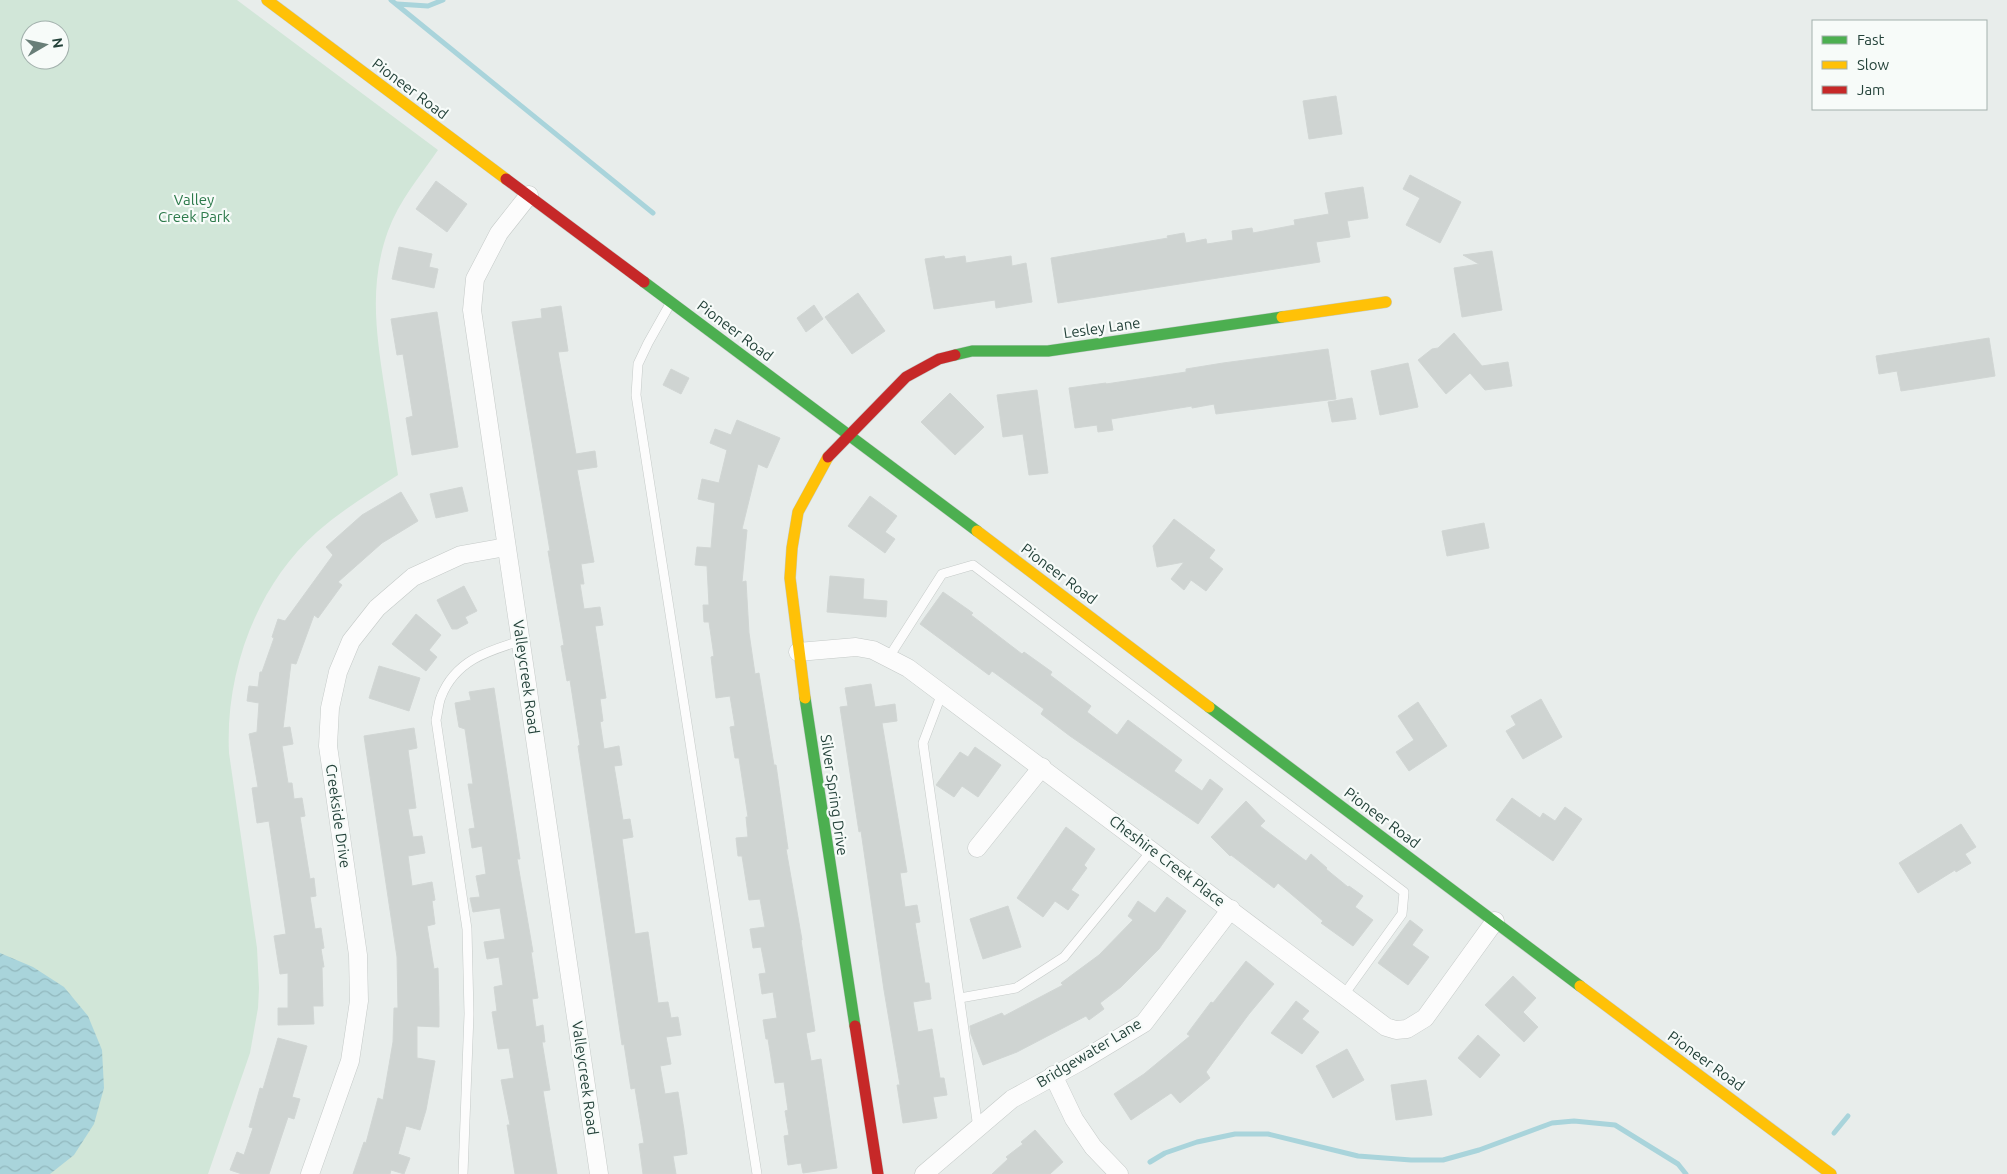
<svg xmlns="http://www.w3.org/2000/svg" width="2007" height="1174" viewBox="0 0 2007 1174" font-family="Ubuntu,sans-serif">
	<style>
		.green { fill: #d1e6d8; fill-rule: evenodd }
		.water { fill: url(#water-waves) }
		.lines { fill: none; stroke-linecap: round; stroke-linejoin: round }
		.stream { stroke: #a9d4db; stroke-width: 5 }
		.building { fill: #cfd4d2; stroke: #d1d6d4 }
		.lane-casing { stroke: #c5cac8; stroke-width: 10 }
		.street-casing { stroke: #c5cac8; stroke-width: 19 }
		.fast-casing { stroke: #c3cbc8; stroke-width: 12 }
		.slow-casing { stroke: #c3cbc8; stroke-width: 12 }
		.jam-casing { stroke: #c3cbc8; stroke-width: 12 }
		.lane { stroke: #fcfcfc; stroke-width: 9 }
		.street { stroke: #fcfcfc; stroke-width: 18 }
		.fast { stroke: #4caf50; stroke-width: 11 }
		.slow { stroke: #ffc107; stroke-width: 11 }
		.jam { stroke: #c62828; stroke-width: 11 }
		.labels { text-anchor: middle; stroke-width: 4.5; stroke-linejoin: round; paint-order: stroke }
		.street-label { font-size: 15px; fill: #24423a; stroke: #f7fbf9 }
		.park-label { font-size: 15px; fill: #2d7a4b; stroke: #f7fbf9 }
	</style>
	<defs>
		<pattern id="water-waves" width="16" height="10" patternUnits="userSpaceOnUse" patternTransform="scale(1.25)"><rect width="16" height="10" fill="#a9d4db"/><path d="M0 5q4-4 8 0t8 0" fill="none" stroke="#91b7bd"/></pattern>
	</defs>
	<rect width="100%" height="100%" fill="#e8edeb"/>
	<!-- green -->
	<path class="green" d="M0,0H237L438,150C420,176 399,201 388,231C369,284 376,331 384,385C389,415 393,445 398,475C370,493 342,510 317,532C256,586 225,673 229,753L257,948L259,988L258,1008L250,1053L208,1174H0ZM30,30H60V60H30Z"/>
	<!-- water -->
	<polygon class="water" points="0,953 33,967 64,987 88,1016 102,1050 104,1088 94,1124 74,1155 50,1174 0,1174"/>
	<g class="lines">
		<!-- stream -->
		<g class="stream">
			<polyline points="391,0 653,213"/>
			<polyline points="397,4 428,6 443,0"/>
			<polyline points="1834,1133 1848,1116"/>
			<polyline points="1150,1162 1165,1153 1197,1142 1235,1134 1268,1134 1358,1156 1411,1160 1443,1160 1479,1150 1552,1123 1574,1121 1615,1125 1678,1164 1686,1174"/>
		</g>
	</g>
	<!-- building -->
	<g class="building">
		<polygon points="1336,96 1342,134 1309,139 1303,101"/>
		<polygon points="1410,175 1461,202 1440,243 1406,225 1420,198 1403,189"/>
		<polygon points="436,181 467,204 447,232 416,209"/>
		<polygon points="1363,187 1368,218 1347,221 1350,237 1316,242 1320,262 1058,303 1051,258 1168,238 1167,236 1184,233 1186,243 1206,239 1207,244 1233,240 1232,231 1252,228 1253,233 1295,225 1294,220 1329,214 1325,193"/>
		<polygon points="399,247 432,254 429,267 438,269 434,288 392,279"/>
		<polygon points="1492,251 1502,310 1462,317 1454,268 1479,264 1463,255"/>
		<polygon points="944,256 945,259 965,256 966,263 1011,256 1012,266 1026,263 1032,302 996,308 995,300 934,309 925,259"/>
		<polygon points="858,293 885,331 852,354 825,317"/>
		<polygon points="814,305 823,319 806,332 797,318"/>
		<polygon points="561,306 568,351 558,352 576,454 595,451 597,467 577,470 594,562 581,564 584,584 580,584 584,609 600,607 603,625 595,626 606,698 600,699 603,721 600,722 604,749 619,746 622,765 614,766 623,820 630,819 633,837 622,839 635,934 648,932 658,1003 668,1002 671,1018 678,1017 681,1035 666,1037 671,1064 660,1066 665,1094 678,1092 684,1130 687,1154 673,1156 676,1174 643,1174 639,1144 644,1143 635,1088 631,1089 624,1044 622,1045 578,746 580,745 570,680 567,681 561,646 564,645 548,551 550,551 512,322 542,318 541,309"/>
		<polygon points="437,312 458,447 412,455 406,418 413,416 403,354 397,355 391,319"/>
		<polygon points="1454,333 1482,366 1508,362 1512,386 1485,390 1470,373 1446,394 1418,360 1432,349 1438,348"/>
		<polygon points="1989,338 1995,376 1901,391 1897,371 1879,374 1876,356"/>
		<polygon points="1328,349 1336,399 1216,414 1214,404 1192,408 1192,406 1111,419 1113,430 1098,432 1097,425 1075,428 1069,388 1106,383 1106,384 1186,372 1186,369 1223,363"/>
		<polygon points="1408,363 1418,407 1380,415 1371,371"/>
		<polygon points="671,369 689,378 681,394 663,385"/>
		<polygon points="1037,390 1048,473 1029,475 1023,434 1003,437 997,395"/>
		<polygon points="950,393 984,427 955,455 921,422"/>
		<polygon points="1352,398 1356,419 1332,422 1328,402"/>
		<polygon points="737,420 780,438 767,468 758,464 742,529 747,530 742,582 746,581 749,633 755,674 759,673 774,765 776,765 788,849 786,849 802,940 801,940 815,1031 806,1033 811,1061 821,1059 837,1168 803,1173 801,1163 788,1165 784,1136 789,1135 785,1111 788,1110 784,1082 775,1083 768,1039 766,1039 763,1020 777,1018 773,992 762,994 759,974 766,973 761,947 753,948 750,929 765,927 760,899 749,900 742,856 738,856 736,838 748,837 746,817 748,817 739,758 735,758 730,727 735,726 730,696 716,698 711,657 714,656 709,622 704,622 703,605 709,605 707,566 695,565 697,547 711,548 715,503 698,499 702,479 719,483 727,450 710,443 715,429 731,435"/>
		<polygon points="462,487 468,511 436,518 430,494"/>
		<polygon points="401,492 418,521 382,543 338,582 342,585 318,618 314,615 296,664 291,663 283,728 290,727 293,744 282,746 288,783 292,783 294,799 302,798 305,816 300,817 310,879 314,878 316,896 310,897 315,929 321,928 324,948 321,949 324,967 322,967 323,1006 313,1006 314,1024 278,1025 278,1008 288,1008 288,973 280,974 274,936 286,934 269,821 257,823 252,788 258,787 249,734 257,732 259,703 247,701 249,686 258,687 260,672 262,672 274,638 272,637 278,619 285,621 333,555 326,547 362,515"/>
		<polygon points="870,496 897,516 885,532 895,539 885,553 848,526"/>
		<polygon points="1174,519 1215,550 1209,558 1223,569 1206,591 1191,580 1184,590 1171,579 1184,562 1157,567 1153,546"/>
		<polygon points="1484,523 1489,548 1447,556 1442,531"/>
		<polygon points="830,576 864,579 863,599 887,601 886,617 827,612"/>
		<polygon points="464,586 477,611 465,617 468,623 457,629 452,629 437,600"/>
		<polygon points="943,592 973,613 971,615 1022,654 1024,652 1052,672 1050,675 1091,706 1087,712 1117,735 1128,720 1182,760 1174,771 1202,791 1210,779 1223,789 1198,824 1070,736 1041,714 1044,709 992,671 989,675 920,624"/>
		<polygon points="416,614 441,635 429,650 437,657 426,671 392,644"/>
		<polygon points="379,666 420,678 409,711 369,698"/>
		<polygon points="871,684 875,707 895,704 897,721 882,723 907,872 900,873 905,907 917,905 920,922 915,923 925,983 929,983 931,999 913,1002 918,1032 932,1029 940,1078 944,1078 947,1095 933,1097 937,1118 903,1123 897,1085 900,1085 884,990 861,831 859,832 840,707 848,706 845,688"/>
		<polygon points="494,688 520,859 517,859 533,952 531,952 538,998 532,999 536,1027 543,1025 545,1042 542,1042 550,1090 543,1091 557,1174 515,1174 507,1125 510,1125 501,1080 514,1078 509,1048 498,1049 492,1012 497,1011 494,987 503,985 499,957 487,959 484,942 505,939 500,908 473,912 470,898 480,897 476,876 486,874 482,846 472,848 469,829 475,828 468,784 473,784 465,729 459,727 455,703 471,700 469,692"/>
		<polygon points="1541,699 1562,737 1523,759 1506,731 1516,725 1511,716"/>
		<polygon points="1418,702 1447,746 1409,771 1396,752 1414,740 1398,716"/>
		<polygon points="414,728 417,748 408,750 416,808 408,809 413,837 422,836 425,853 408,856 412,886 432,882 435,900 432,901 435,924 427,926 434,969 438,968 439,1009 439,1027 417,1026 417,1058 435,1061 426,1110 420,1130 406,1126 398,1154 410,1158 404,1174 391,1170 390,1174 353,1174 364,1142 366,1143 378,1098 383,1100 393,1042 394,1008 398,1008 397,957 364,736"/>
		<polygon points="975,747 1001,765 978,797 962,786 954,797 936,785 960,752 968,757"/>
		<polygon points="1512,798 1540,818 1543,813 1555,821 1565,807 1582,819 1553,861 1496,820"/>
		<polygon points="1246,801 1265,821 1260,826 1306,861 1311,854 1327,868 1326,869 1348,887 1349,886 1363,896 1355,907 1373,920 1353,946 1321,923 1323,921 1278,883 1274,888 1231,855 1230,856 1211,837"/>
		<polygon points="1961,824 1976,847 1965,854 1971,863 1956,872 1955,870 1918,893 1899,863"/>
		<polygon points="1066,827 1095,849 1084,865 1087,868 1071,890 1079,895 1068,910 1055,901 1043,917 1017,898"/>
		<polygon points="1167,897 1186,911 1159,949 1121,987 1100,1003 1104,1009 1089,1020 1086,1016 1017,1052 983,1065 971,1034 970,1026 1002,1013 1004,1016 1063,985 1061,983 1099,955 1133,920 1128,916 1138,901 1155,913"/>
		<polygon points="1008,906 1021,947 983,959 970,919"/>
		<polygon points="1410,920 1423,930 1412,945 1429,957 1408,985 1378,963"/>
		<polygon points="1246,961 1274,984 1249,1014 1206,1072 1210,1078 1180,1103 1171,1093 1131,1120 1114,1094 1144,1074 1190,1036 1187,1034 1211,1002 1213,1003"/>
		<polygon points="1513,976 1536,998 1523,1012 1538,1027 1524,1042 1485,1005"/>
		<polygon points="1296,1001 1309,1011 1302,1019 1319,1032 1302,1054 1271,1033"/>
		<polygon points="1478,1035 1500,1055 1480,1078 1458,1058"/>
		<polygon points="278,1038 307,1046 292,1097 300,1099 294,1119 288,1117 269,1174 242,1174 230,1170 237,1152 244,1155 253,1128 249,1127 260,1088 263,1089"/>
		<polygon points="1347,1049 1364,1080 1333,1098 1316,1066"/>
		<polygon points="1426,1080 1432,1115 1396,1120 1391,1085"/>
		<polygon points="1035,1130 1063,1162 1050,1174 992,1174 1008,1159 1006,1157 1023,1144 1021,1142"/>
	</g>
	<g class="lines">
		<!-- lane casing -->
		<g class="lane-casing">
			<g id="lane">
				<polyline points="670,304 648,343 638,364 636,395 757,1174"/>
				<polyline points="889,657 942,574 973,565 1404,892 1402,914 1343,996"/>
				<polyline points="942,693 923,743 978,1128"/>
				<polyline points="960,998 1016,988 1064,957 1152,850"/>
				<path d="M463,1174L469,1014L467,929L436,720C438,713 438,704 441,697C455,661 487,651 520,641"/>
			</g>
		</g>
		<!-- street casing -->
		<g class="street-casing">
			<g id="street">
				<polyline points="529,195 499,233 475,279 472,310 599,1174"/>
				<polyline points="798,652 856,647 873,650 908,668 1386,1027 1396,1030 1407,1029 1425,1018 1495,921"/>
				<polyline points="977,848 1042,767"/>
				<polyline points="1053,1075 1074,1119 1093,1147 1119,1174"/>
				<polyline points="310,1174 350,1061 359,1001 358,955 328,746 330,708 338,672 351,641 377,608 413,577 461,555 506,547"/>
				<polyline points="924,1174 1012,1099 1081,1061 1144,1023 1231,909"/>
			</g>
		</g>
		<!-- fast casing -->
		<g class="fast-casing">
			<g id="fast">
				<polyline points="644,282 977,531"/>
				<polyline points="955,355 972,351 1048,351 1282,317"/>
				<polyline points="805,698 855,1026"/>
				<polyline points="1209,707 1580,986"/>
			</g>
		</g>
		<!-- slow casing -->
		<g class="slow-casing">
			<g id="slow">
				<polyline points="267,0 506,179"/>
				<polyline points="1282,317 1386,302"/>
				<polyline points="977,531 1209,707"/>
				<polyline points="805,698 790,578 792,548 798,512 828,457"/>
				<polyline points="1580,986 1831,1174"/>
			</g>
		</g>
		<!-- jam casing -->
		<g class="jam-casing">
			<g id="jam">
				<polyline points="506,179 644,282"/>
				<polyline points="828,457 906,377 939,359 955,355"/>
				<polyline points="855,1026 878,1174"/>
			</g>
		</g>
		<!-- lane -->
		<use href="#lane" class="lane"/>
		<!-- street -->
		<use href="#street" class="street"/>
		<!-- fast -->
		<use href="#fast" class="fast"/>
		<!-- slow -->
		<use href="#slow" class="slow"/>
		<!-- jam -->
		<use href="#jam" class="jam"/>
	</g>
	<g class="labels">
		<!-- street labels -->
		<g class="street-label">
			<text transform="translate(410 89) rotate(37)" y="5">Pioneer Road</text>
			<text transform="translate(1102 328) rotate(-8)" y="5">Lesley Lane</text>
			<text transform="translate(735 331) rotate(37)" y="5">Pioneer Road</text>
			<text transform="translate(1059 574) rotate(37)" y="5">Pioneer Road</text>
			<text transform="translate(526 677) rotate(82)" y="5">Valleycreek Road</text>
			<text transform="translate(834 795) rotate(82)" y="5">Silver Spring Drive</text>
			<text transform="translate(338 816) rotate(82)" y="5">Creekside Drive</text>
			<text transform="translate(1382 818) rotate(37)" y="5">Pioneer Road</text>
			<text transform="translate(1167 861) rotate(37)" y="5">Cheshire Creek Place</text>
			<text transform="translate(1089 1053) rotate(-31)" y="5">Bridgewater Lane</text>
			<text transform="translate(1706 1061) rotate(36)" y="5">Pioneer Road</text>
			<text transform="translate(585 1078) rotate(82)" y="5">Valleycreek Road</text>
		</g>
		<!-- park labels -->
		<g class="park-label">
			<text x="194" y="205">Valley<tspan x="194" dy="17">Creek Park</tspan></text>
		</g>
	</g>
	<!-- legend -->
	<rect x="1812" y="20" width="175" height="90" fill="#f7fbf9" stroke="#a3b1ad"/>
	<rect x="1822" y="36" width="25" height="8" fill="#4caf50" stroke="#a3b1ad"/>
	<text x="1857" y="45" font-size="15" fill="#24423a">Fast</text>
	<rect x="1822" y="61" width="25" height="8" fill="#ffc107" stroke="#a3b1ad"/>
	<text x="1857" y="70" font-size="15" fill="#24423a">Slow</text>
	<rect x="1822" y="86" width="25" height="8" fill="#c62828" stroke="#a3b1ad"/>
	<text x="1857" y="95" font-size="15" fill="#24423a">Jam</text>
	<!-- north arrow -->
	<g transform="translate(45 45) rotate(81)"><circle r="24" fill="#f7fbf9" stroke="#a3b1ad"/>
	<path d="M0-4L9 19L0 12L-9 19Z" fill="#697e78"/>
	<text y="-8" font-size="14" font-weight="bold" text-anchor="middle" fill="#24423a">N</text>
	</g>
</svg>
